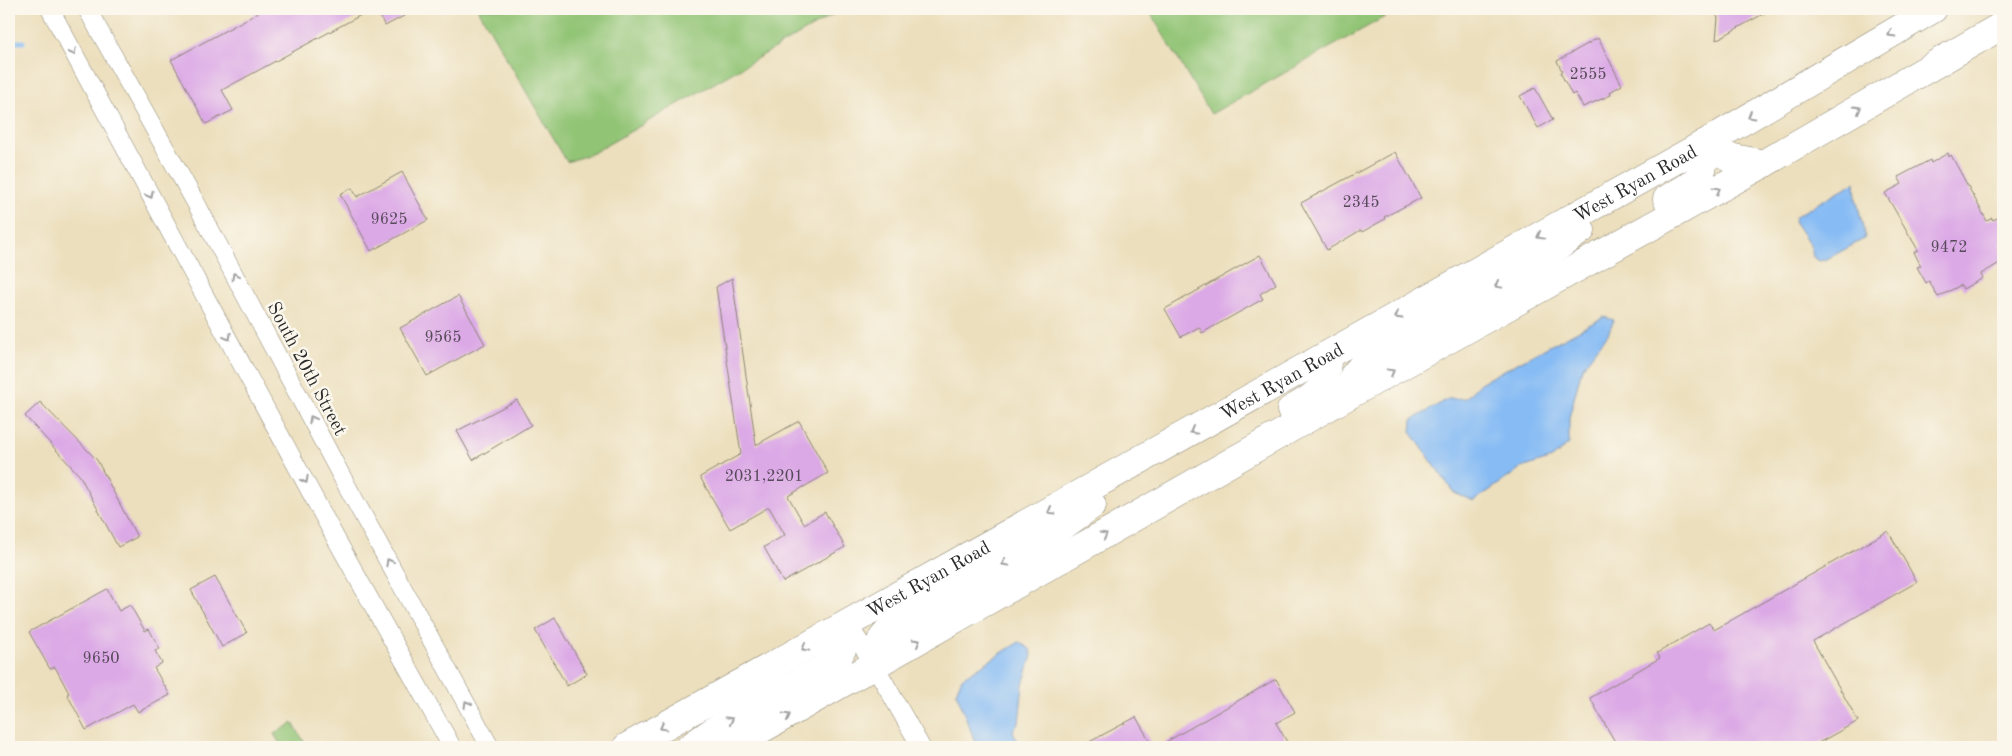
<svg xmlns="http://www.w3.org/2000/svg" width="2012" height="756" viewBox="0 0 2012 756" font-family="'Old Standard TT',serif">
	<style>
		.green { fill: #91c474; stroke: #5e7850 }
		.water { fill: #86bbf4; stroke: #587390 }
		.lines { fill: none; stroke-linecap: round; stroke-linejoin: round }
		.stream { stroke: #86bbf4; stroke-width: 5 }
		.building { fill: #dba9e6 }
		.minor-casing { stroke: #8c8574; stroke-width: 19 }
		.primary-casing { stroke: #8c8574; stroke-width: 29 }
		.minor { stroke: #fff; stroke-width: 18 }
		.primary { stroke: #fff; stroke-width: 28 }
		.oneway { stroke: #a0a0a0 }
		.labels { text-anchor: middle; stroke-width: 5; stroke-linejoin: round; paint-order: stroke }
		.number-label { font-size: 16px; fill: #574a5a }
		.street-label { font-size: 19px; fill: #2b2b2b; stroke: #fbf7ec }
	</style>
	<rect width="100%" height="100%" fill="#fbf7ec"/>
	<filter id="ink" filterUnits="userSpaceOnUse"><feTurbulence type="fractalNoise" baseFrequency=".02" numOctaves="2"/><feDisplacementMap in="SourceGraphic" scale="10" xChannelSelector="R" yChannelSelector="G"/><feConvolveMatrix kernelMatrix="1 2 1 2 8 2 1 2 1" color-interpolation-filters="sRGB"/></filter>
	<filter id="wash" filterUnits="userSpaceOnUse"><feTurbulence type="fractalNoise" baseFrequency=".0096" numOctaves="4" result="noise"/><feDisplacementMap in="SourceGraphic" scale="20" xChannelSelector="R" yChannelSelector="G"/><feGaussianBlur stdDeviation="1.12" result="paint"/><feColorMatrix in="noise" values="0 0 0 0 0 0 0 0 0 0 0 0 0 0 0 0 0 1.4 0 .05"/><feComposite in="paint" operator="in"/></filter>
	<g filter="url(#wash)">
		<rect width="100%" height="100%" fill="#ecdfbd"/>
		<!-- green -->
		<g class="green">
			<polygon points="478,9 843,9 593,153 567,162"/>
			<polygon points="1148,9 1399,9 1211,114"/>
			<polygon points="293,723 307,747 282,747 274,734"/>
		</g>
		<!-- water -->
		<g class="water">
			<polygon points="1855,182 1856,198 1865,235 1864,239 1825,260 1819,261 1813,257 1811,246 1794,221 1796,216"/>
			<polygon points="1604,317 1614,320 1608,334 1582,368 1569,418 1569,444 1552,458 1522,468 1474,501 1454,493 1411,432 1412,420 1448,399 1466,398 1480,383"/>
			<polygon points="1019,642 1030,649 1032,656 1023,684 1019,723 1013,730 1015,737 1024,747 977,747 956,692 962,678"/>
		</g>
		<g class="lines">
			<!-- stream -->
			<polyline class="stream" points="9,42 23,42"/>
		</g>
		<g id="blocks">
			<!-- building -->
			<g class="building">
				<polygon points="265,9 372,9 222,90 233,110 206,124 171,60"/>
				<polygon points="375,9 417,9 385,26"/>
				<polygon points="1713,9 1772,9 1716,40 1718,18"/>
				<polygon points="1598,38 1622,85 1610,92 1611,95 1583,107 1575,93 1572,95 1560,72 1562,71 1557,61"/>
				<polygon points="1535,88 1553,120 1538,128 1520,96"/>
				<polygon points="1395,152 1421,198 1384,217 1385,219 1362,232 1361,230 1327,250 1301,203"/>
				<polygon points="1948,153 1949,157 1951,155 1987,221 1992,218 1993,220 2003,215 2003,240 2001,242 2003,261 1981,274 1983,278 1963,289 1961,285 1938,297 1929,281 1926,283 1917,267 1921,266 1914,252 1918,250 1885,193 1902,184 1898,177 1930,160 1931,163"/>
				<polygon points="402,172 428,220 371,251 340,194 352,188 357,197"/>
				<polygon points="1260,255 1276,284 1260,294 1263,299 1202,333 1199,327 1181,337 1165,309"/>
				<polygon points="732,278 756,445 799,421 828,473 788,496 804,524 825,512 845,547 783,582 764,547 785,535 769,507 730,529 700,477 741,454 716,287"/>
				<polygon points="458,296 485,344 427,376 400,328"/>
				<polygon points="517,400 531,425 473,460 457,431"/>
				<polygon points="40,402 97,460 137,537 118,547 80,476 25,416"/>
				<polygon points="1888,531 1917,582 1813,641 1858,721 1811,747 1618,747 1590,698 1660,658 1657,653 1709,623 1714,630"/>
				<polygon points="215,577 247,633 222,647 191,590"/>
				<polygon points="107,589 119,611 130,605 145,631 149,629 160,649 155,651 162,663 154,668 170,695 138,712 133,704 86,730 67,694 69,693 55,667 50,669 29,632"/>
				<polygon points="555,618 587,674 567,686 535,630"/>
				<polygon points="1276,679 1295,712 1276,723 1290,747 1157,747"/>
				<polygon points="1136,717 1153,747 1080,747"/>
			</g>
		</g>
	</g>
	<g filter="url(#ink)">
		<use href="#blocks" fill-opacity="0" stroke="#8c8574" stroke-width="1"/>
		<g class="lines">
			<!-- minor casing -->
			<g class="minor-casing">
				<g id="minor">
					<polyline points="50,9 336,539 452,747"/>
					<polyline points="87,9 197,205 342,477 490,747"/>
					<polyline points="848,624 875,666 921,747"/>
				</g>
			</g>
			<!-- primary casing -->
			<g class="primary-casing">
				<g id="primary">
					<polyline points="1704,144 1729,157 1763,164"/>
					<path d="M1667,199C1698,181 1705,181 1704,144"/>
					<polyline points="1349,395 1354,375 1371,356 1530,267 1581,230"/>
					<path d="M1291,410C1319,394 1327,390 1327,356"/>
					<path d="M875,666C879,638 882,635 905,619L1033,547L1092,505"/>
					<path id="s1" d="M627,747L1704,144L1933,9"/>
					<polyline points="690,747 722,725 821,670 839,656 845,643 848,624"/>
					<polyline points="730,747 1349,395 1763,164 2003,25"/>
				</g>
			</g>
			<!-- minor -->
			<use href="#minor" class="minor"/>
			<!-- primary -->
			<use href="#primary" class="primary"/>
		</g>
		<!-- one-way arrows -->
		<defs><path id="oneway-chevron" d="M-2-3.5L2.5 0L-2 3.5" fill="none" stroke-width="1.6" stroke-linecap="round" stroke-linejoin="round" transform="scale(1.25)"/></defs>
		<g class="oneway">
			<use href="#oneway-chevron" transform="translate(1891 34) rotate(149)"/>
			<use href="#oneway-chevron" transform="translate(73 52) rotate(62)"/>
			<use href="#oneway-chevron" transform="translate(1858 109) rotate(-30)"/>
			<use href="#oneway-chevron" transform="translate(1751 116) rotate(149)"/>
			<use href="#oneway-chevron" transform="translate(1717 190) rotate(-29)"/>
			<use href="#oneway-chevron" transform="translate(150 195) rotate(62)"/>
			<use href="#oneway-chevron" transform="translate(1540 236) rotate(151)"/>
			<use href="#oneway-chevron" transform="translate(235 276) rotate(-118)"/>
			<use href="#oneway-chevron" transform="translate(1498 285) rotate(151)"/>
			<use href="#oneway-chevron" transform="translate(1398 316) rotate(150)"/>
			<use href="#oneway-chevron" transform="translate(228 337) rotate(61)"/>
			<use href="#oneway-chevron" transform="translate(1391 372) rotate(-29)"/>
			<use href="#oneway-chevron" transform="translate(312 419) rotate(-118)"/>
			<use href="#oneway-chevron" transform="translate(1193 431) rotate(151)"/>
			<use href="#oneway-chevron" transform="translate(305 480) rotate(62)"/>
			<use href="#oneway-chevron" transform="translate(1051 511) rotate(151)"/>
			<use href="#oneway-chevron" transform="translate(1104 535) rotate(-30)"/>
			<use href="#oneway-chevron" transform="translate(389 562) rotate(-119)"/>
			<use href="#oneway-chevron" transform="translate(1005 563) rotate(151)"/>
			<use href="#oneway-chevron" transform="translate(917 642) rotate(-30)"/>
			<use href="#oneway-chevron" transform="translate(805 648) rotate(151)"/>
			<use href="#oneway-chevron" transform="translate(467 704) rotate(-119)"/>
			<use href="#oneway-chevron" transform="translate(787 716) rotate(-29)"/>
			<use href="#oneway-chevron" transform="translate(730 720) rotate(-29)"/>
			<use href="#oneway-chevron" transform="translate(663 727) rotate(151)"/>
		</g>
	</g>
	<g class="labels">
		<!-- number labels -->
		<g class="number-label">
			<text x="1588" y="79">2555</text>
			<text x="1361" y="207">2345</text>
			<text x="389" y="224">9625</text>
			<text x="1949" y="252">9472</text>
			<text x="443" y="342">9565</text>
			<text x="764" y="481">2031,2201</text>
			<text x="101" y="663">9650</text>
		</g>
		<!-- street labels -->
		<g class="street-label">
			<text dy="7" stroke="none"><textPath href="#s1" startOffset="1155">West Ryan Road</textPath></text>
			<text transform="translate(308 368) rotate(62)" y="7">South 20th Street</text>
			<text dy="7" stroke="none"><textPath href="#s1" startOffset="750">West Ryan Road</textPath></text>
			<text dy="7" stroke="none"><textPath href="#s1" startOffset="345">West Ryan Road</textPath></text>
		</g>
	</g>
	<!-- margin -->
	<rect width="2012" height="756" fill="none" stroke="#fbf7ec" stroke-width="30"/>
</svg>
